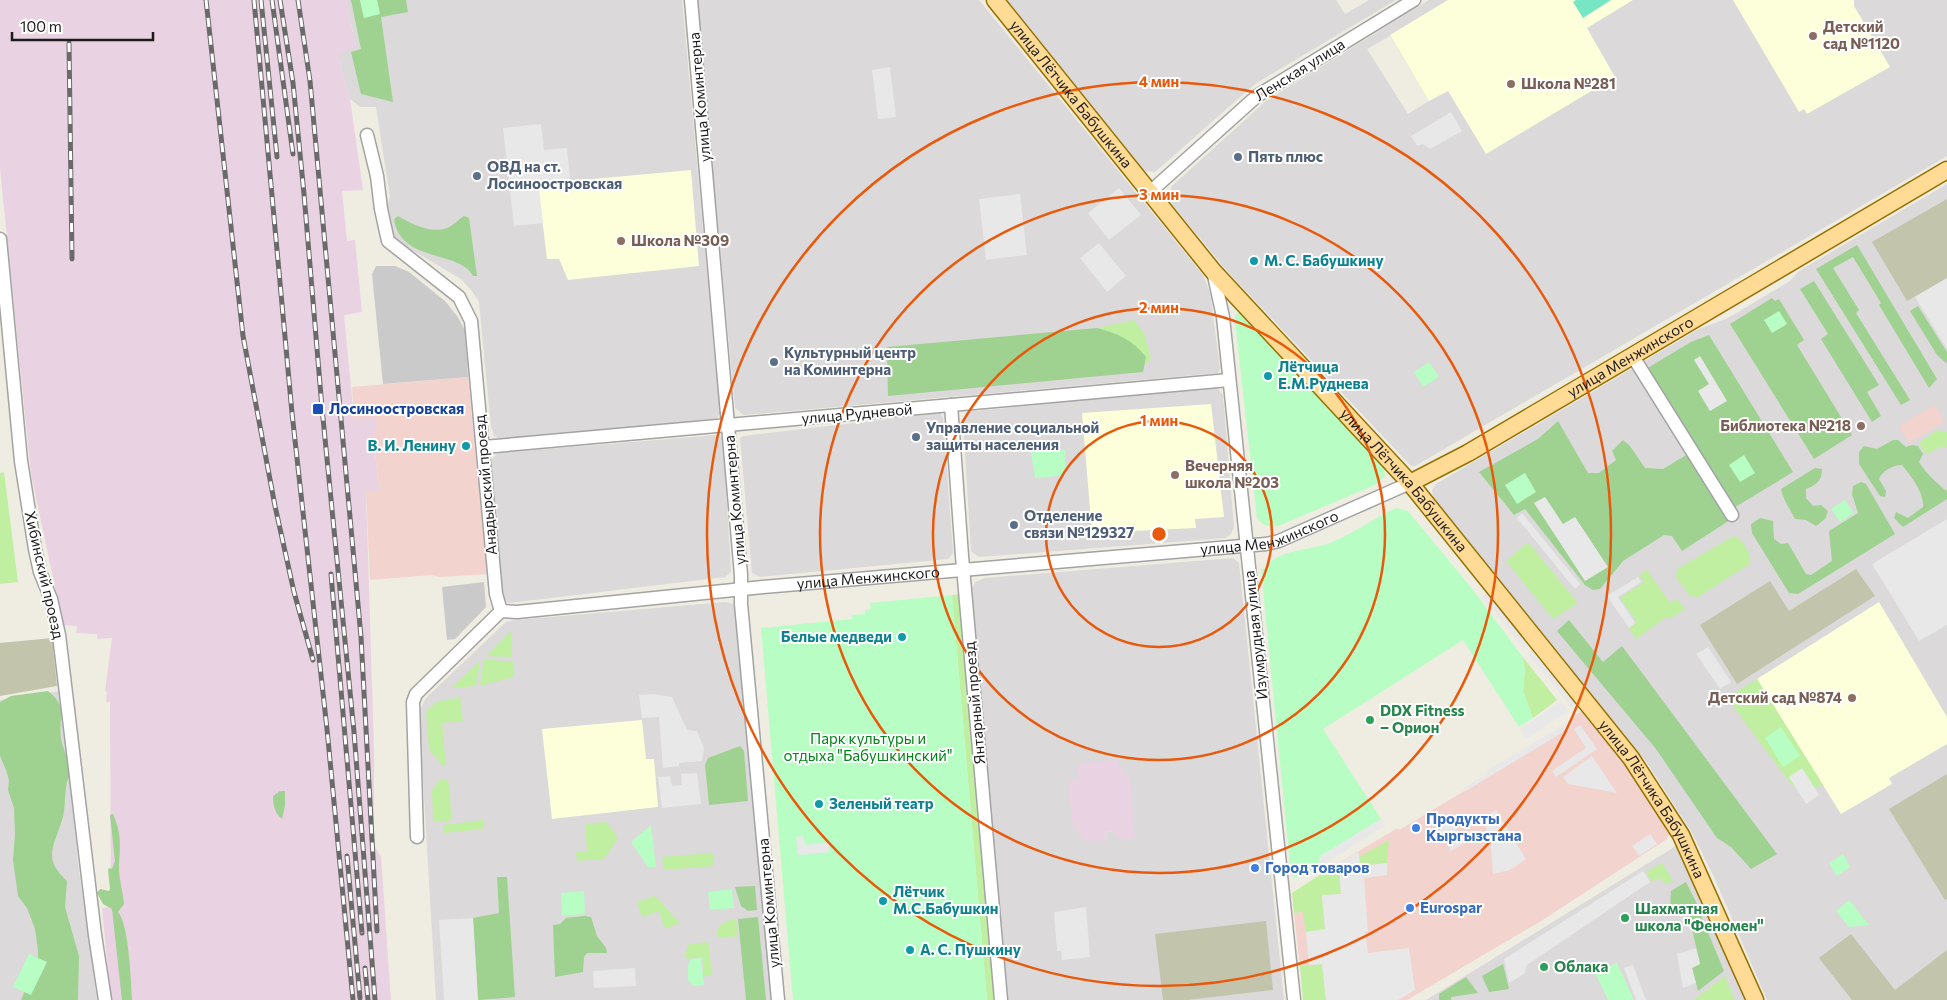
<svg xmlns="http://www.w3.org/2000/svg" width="1947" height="1000" viewBox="0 0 1947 1000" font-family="Commissioner,sans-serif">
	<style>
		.residential { fill: #dbd9d9; fill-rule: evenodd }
		.commercial { fill: #f2d3ce }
		.industrial { fill: #e9d2e2 }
		.education { fill: #fcffda }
		.religious { fill: #cacaca }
		.construction { fill: #c2c4ac }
		.grass { fill: #c0efa1 }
		.forest { fill: #9fd291 }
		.park { fill: #b8fec4 }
		.pitch { fill: #77e6c5 }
		.parking { fill: #e8e8e8 }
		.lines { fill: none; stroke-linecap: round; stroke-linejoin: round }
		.minor-casing { stroke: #a3a3a3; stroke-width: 15 }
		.major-casing { stroke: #957100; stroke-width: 19 }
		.minor { stroke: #fff; stroke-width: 12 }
		.major { stroke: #ffdb96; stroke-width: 16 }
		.rail-casing { stroke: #6a6a6a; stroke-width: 5 }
		.rail { stroke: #fff; stroke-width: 3; stroke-dasharray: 9; stroke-linecap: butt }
		.ring { fill: none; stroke: #e8590c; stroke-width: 2.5 }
		.education-dot { fill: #8d6e63; stroke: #fff; stroke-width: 2 }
		.service-dot { fill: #5c6f8a; stroke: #fff; stroke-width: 2 }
		.culture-dot { fill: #0f9aa8; stroke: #fff; stroke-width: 2 }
		.transit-dot { fill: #1a4fb4; stroke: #fff; stroke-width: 2 }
		.leisure-dot { fill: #2e9e5b; stroke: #fff; stroke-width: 2 }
		.shop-dot { fill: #3f7fe0; stroke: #fff; stroke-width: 2 }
		.labels { text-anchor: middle; stroke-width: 4; stroke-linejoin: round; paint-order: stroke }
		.education-label { font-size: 15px; font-weight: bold; fill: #785e54; stroke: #fff; text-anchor: start }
		.street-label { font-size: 15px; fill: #1c1c1c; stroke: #fff }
		.service-label { font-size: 15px; font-weight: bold; fill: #4e5e75; stroke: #fff; text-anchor: start }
		.culture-label { font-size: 15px; font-weight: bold; fill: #0d838f; stroke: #fff; text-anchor: start }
		.transit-label { font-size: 15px; font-weight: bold; fill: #164399; stroke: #fff; text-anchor: start }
		.leisure-label { font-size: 15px; font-weight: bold; fill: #27864d; stroke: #fff; text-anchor: start }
		.park-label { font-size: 15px; fill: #018418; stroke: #fff }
		.shop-label { font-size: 15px; font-weight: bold; fill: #366cbe; stroke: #fff; text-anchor: start }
		.centre { fill: #e8590c; stroke: #fff; stroke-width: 2.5 }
		.ring-label { font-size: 15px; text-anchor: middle; font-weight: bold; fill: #e8590c; stroke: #fff; stroke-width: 4; stroke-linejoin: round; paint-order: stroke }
	</style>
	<rect width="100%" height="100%" fill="#efece1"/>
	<!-- residential -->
	<g class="residential">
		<polygon points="346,0 682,0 720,414 715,420 503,440 494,436 491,426 479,302 472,291 461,279 392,238 386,210 390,197 376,107 360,107 350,99 339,61 339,53 356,46"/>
		<polygon points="697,0 979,0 1203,275 1210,293 1220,368 1218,373 744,415 735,408"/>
		<polygon points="1005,0 1336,0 1345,14 1369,0 1396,0 1255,84 1155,172 1144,171"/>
		<path d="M1429,0H1947V156L1415,466H1411L1227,271L1170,202L1168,196L1172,186L1266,101ZM1390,36L1429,101L1408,114L1367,49Z"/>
		<polygon points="1947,184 1947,1000 1767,1000 1714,877 1691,831 1645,760 1433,498 1432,490 1436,484 1699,329 1728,318 1790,281 1799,271"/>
		<polygon points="1211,387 1218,389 1223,395 1234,527 1231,534 1226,538 979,557 971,551 963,419 966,412"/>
		<polygon points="940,413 943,418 953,553 948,559 760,577 752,573 740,438 743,436"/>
		<polygon points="718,435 723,439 731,572 725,577 509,603 503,598 489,462 498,453"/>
		<path d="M1233,558L1239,563L1284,1000H1007L971,590L975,582L985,578ZM1079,781L1121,839L1114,831L1106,832L1107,840L1068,783Z"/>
		<polygon points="726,602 733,604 736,609 772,1000 436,1000 419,712 426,698 506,622 516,620"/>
		<polygon points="61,691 78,863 97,1000 0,1000 0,700"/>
		<polygon points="1676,846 1688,867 1746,1000 1426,1000"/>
	</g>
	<!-- commercial -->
	<g class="commercial">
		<polygon points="468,377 487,574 440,577 431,575 370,580 366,492 379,490 373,430 377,430 354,419 352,387"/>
		<polygon points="1935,405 1945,422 1909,443 1899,426"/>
		<polygon points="1581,711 1621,760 1669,834 1667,839 1541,921 1407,1000 1326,1000 1322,964 1300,966 1294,913 1303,912 1340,894 1337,868 1332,867 1396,829 1401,829 1571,727 1568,722"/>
	</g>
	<!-- industrial -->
	<g class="industrial">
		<polygon points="0,0 346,0 356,47 340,53 339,61 350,99 363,190 342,191 347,241 355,240 362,312 344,315 354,419 376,417 377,430 373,431 379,491 366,492 374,750 374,845 381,857 391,1000 111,1000 102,908 111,907 110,702 106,702 107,692 105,691 112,638 97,639 97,634 76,633 77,626 63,625 31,474 0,168"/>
		<polygon points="1118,760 1119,767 1130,777 1135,838 1121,839 1114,834 1113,831 1106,832 1107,840 1086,842 1072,822 1068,782 1079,781 1077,764"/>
	</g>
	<!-- education -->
	<g class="education">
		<polygon points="1448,0 1633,0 1587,28 1615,77 1486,154 1448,91 1429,101 1390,35"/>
		<polygon points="1733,0 1854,0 1854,6 1890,67 1807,114 1804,109 1799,112"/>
		<polygon points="691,170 699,266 568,280 559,259 547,259 538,184"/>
		<polygon points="1211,404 1224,517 1195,519 1196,528 1092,533 1082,413"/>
		<polygon points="1879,602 1947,717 1947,744 1889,778 1892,784 1841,814 1757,679"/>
		<polygon points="642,720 646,759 654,759 658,807 552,819 542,729"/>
	</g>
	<!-- religious -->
	<g class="religious">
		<polygon points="376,266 395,266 409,272 446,302 457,316 465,330 468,377 383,384 372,274"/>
		<polygon points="484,582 486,607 455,639 447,640 442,587"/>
	</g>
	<!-- construction -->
	<g class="construction">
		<polygon points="1947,199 1947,278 1907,301 1872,242"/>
		<polygon points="1856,569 1875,596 1737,684 1700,625 1770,581 1789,611"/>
		<polygon points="52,638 57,686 0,696 0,643"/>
		<polygon points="1947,774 1947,899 1945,900 1889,809"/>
		<polygon points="1266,921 1273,990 1187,1000 1163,1000 1155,934"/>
		<polygon points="1851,934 1895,990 1947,950 1947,1000 1852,1000 1819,958"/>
	</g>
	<!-- grass -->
	<g class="grass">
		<polygon points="1134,320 1145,335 1151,359 1145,364 1146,357 1114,333 1097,328"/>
		<polygon points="1937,430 1947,432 1947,448 1943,446 1926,454 1919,443"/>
		<polygon points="4,472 18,582 0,584 0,473"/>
		<path d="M1734,536C1743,539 1752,555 1750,564L1698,597L1690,596L1676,577L1677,569Z"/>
		<polygon points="1528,542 1578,603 1553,619 1506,561"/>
		<polygon points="1647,570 1670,603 1677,599 1685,609 1672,618 1665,618 1636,639 1629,629 1637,622 1620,598 1644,582 1639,575"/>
		<polygon points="960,594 995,1000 987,1000 952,595"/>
		<polygon points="511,631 512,657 486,656"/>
		<polygon points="1522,656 1557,700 1533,718 1523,691 1525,669"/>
		<polygon points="484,659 513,662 514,677 480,686"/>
		<polygon points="480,661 476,686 451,688"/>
		<polygon points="1757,679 1823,785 1804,792 1791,784 1727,698"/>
		<polygon points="460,697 463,721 442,723 446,766 443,766 429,749 426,712 437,702"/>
		<polygon points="448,779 452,820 433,822 432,790 440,780"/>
		<polygon points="483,820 484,829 444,833 443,825"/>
		<polygon points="607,822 618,838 604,859 577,861 576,852 587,851 585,824"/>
		<polygon points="1389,840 1387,863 1361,866 1359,857"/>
		<polygon points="713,853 714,866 664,870 662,857"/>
		<polygon points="1662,863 1673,881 1667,884 1658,878 1652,882 1646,872"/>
		<polygon points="1332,867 1339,870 1341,894 1322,896 1325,929 1306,932 1303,912 1294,913 1292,893"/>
		<polygon points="655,896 680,923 665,929 659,911 642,917 637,902"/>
		<path d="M736,919L738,936L717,938C715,926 725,920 736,919Z"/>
		<polygon points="708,942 712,975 704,976 702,956 689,959 684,957 689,944"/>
		<polygon points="1322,964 1326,1000 1303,1000 1300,966"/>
		<polygon points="1725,976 1735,1000 1694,1000"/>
	</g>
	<!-- forest -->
	<g class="forest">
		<polygon points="351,0 360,0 364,17 379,14 377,0 406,0 408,12 381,17 393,102 361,94 351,52 361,49"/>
		<path d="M398,216C412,224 430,234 447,228C453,226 459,219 464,216L469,218L477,276H473C460,250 400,263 394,219Z"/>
		<polygon points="1857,245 1937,379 1929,388 1879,305 1881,303 1853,257 1833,268 1859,310 1856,313 1910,400 1901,405 1816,269"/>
		<polygon points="1814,281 1879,385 1867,392 1881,416 1872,422 1821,339 1828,334 1800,289"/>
		<polygon points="1772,298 1775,301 1779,299 1804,340 1797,345 1852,435 1814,459 1730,324"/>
		<polygon points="1918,306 1947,352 1947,364 1937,355 1910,311"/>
		<path d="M1097,328C1119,334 1131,339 1146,357L1143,372L888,396L887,347Z"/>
		<polygon points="1709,335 1793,472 1732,509 1646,369 1691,342"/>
		<polygon points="1558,421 1588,473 1599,473 1616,460 1612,451 1623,440 1630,446 1645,468 1663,469 1688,454 1730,520 1682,551 1672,536 1664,535 1623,561 1600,589 1593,590 1585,585 1525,509 1514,515 1479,472 1538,439"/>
		<path d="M1893,440H1898L1906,447L1912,445L1918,446L1923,454L1919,462C1925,472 1938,485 1947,491V499L1903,527L1894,518L1896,512L1908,518L1923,507C1924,492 1911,476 1902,465C1893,465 1882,471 1879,479L1886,491L1885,497L1880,496L1859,464V452L1864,446L1877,449Z"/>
		<path d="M1815,468L1822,469C1822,481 1816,485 1806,489V498L1813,506L1821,505L1828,511L1825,519L1816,526L1806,520L1795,519C1790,509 1783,500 1781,489Z"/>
		<polygon points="1861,482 1866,484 1895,534 1798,594 1789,593 1752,533 1751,524 1760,518 1773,521 1774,539 1781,544 1788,543 1806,574 1811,575 1832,561 1829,531 1858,513 1852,494 1853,486"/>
		<polygon points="1569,620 1603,662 1622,646 1777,854 1751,869 1731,847 1717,838 1656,749 1557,631"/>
		<path d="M48,691C69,708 58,715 61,738C62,749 71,761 70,771C70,774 68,779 67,782C64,794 66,809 62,820C54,847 42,858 67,881L65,907L79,956L78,1000H21L38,961V950L35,929L27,908L18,896L13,860L15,834L14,808L8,790L9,780L6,770L0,756V702L11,696Z"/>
		<polygon points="740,746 744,751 748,801 709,805 705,765 708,758"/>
		<path d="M280,791H285V806L282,819C275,814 273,805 273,796Z"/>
		<path d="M113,814C122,834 120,846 119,868C119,879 123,892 124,904L118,912C129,924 131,982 132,1000H122L112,909L103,904L97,893L100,889L109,891L110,889L108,870L109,868L112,869L115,861L110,815Z"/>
		<polygon points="497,877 507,877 515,997 478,1000 473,918 499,913"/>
		<polygon points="1686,882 1697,904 1670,912 1671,891"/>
		<polygon points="755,886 757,910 748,911 741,906 735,887"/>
		<polygon points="1700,913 1724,971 1698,991 1692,968 1700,963 1689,917"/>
		<polygon points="585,916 591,917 597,936 606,948 607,953 587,953 584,957 583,972 555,977 553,925 560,924 566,918"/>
		<polygon points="758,917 766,1000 746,1000 738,919"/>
		<polygon points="1503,964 1509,989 1489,992 1482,976"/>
		<polygon points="1466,977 1478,993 1451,997 1451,1000 1439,1000 1439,994"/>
	</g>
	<!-- park -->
	<g class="park">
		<polygon points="360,0 377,0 380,14 364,18"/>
		<polygon points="1779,311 1787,324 1772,333 1764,320"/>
		<path d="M1239,313L1384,467L1385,476L1375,485L1278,526C1268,527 1264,526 1257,518L1235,321V314Z"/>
		<polygon points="1429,362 1439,377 1423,387 1414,372"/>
		<polygon points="1065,450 1066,475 1035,478 1031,452"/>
		<polygon points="1744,455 1755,473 1740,482 1729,465"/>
		<polygon points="1525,473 1536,492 1517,504 1505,485"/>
		<polygon points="1845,500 1854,513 1840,522 1831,509"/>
		<path d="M1396,508L1408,511L1473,590L1522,656L1525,669L1523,691L1533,718L1519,727L1463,640L1323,729L1381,819L1319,857V867L1296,878L1291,875L1261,569L1267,568C1271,553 1303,550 1315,547C1341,543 1371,519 1396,508Z"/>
		<polygon points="952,595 987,1000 793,1000 761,628 852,619 852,615 865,614 865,610 871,609 870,603"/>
		<polygon points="1781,727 1800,756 1783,767 1765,738"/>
		<polygon points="651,825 656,867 648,867 631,842"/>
		<polygon points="1843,854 1850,867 1837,876 1829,863"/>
		<polygon points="732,889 734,908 710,910 708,892"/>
		<polygon points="584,891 585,914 562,916 561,893"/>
		<polygon points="1849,900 1869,925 1849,927 1836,911"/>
		<polygon points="29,954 47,962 31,995 13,987"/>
		<polygon points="701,958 704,985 694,986 688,980 688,965 691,959"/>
		<polygon points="1617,963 1634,1000 1608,1000 1595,973"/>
	</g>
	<!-- pitch -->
	<polygon class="pitch" points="1576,0 1611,0 1583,18 1573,2"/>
	<!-- parking -->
	<g class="parking">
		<polygon points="890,67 896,117 878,119 872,70"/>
		<polygon points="1451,112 1462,131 1430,149 1423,144 1417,146 1411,136"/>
		<polygon points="541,124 544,150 567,148 570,179 538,182 543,223 514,226 503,128"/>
		<polygon points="1119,188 1141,215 1109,240 1088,213"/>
		<polygon points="1020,194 1027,255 986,260 979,199"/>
		<polygon points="1099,243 1126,276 1107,292 1080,258"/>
		<polygon points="1947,278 1947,349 1915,297"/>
		<polygon points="1700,356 1727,401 1710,411 1698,391 1709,384 1694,360"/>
		<polygon points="1545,497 1563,524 1575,517 1608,567 1585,581 1534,503"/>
		<polygon points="1522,513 1580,584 1575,589 1517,518"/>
		<polygon points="1947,519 1947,625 1919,641 1872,564"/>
		<polygon points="1638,577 1641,582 1618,597 1635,623 1629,628 1607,596"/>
		<polygon points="1487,593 1529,644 1524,649 1482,597"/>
		<polygon points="1708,647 1731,682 1720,689 1696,654"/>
		<polygon points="1533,648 1578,704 1572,708 1527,653"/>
		<polygon points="654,694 672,697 687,730 697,731 704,748 702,761 679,763 679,766 663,768 659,717 642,718 639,695"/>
		<polygon points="1560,702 1568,711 1526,739 1520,729"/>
		<polygon points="1568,722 1571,727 1466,791 1464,788 1487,774 1488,770"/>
		<polygon points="1580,725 1597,749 1556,777 1552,771 1586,748 1574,729"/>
		<polygon points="1592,756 1617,793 1568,784 1563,777"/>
		<polygon points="1802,768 1819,795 1806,804 1789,777"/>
		<polygon points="697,773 701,804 662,808 658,777 670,776 672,786 682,785 681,774"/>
		<polygon points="1496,810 1526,859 1510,870 1493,874 1490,835 1481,820"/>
		<polygon points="1450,818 1461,836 1472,830 1476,836 1451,851 1437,826"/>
		<polygon points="1381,819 1385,826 1319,867 1319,857"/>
		<polygon points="1650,834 1657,844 1639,856 1632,846"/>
		<polygon points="803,836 805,845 829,842 830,852 798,855 796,837"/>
		<polygon points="1358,852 1361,866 1387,863 1387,875 1364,878 1368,932 1365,932 1368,953 1409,948 1415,990 1398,1000 1326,1000 1322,964 1309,965 1306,932 1325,929 1322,895 1341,894 1339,870 1332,867"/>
		<polygon points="1643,871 1650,882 1527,965 1524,974 1509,983 1504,959"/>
		<polygon points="1086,907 1090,957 1062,960 1061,951 1057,951 1054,912"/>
		<polygon points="473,918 478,1000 444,1000 439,920"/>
		<polygon points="1696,948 1700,964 1692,968 1696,983 1683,988 1677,954"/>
		<polygon points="1633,965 1646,1000 1636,1000 1624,968"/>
		<polygon points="635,968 636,986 594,988 593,971"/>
	</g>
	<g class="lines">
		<!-- minor casing -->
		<g class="minor-casing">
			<g id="minor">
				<polyline points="691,0 741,575 741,604 778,1000"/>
				<polyline points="367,135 377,176 381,209 388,241 459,297 471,321 496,594 501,611"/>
				<polyline points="1150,192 1257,96 1414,0"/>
				<polyline points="0,239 21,461 35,549 40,572 51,599 59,635 95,935 105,1000"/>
				<polyline points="1213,271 1223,317 1294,1000"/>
				<polyline points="1632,355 1732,515"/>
				<polyline points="951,405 962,556 1001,1000"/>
				<polyline points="484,447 1229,380"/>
				<path id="s1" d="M501,611L517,612L763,587L1266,544L1279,541L1410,483"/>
				<polyline points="417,837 413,702 416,694 501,611"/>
			</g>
		</g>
		<!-- major casing -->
		<g class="major-casing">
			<g id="major">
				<path id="s2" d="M995,0L1213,271L1410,483L1631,758L1681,835L1755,1000"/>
				<path id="s3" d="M1410,483L1468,453L1947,170"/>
			</g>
		</g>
		<!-- minor -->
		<use href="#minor" class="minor"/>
		<!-- major -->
		<use href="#major" class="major"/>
		<!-- rail casing -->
		<g class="rail-casing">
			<g id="rail">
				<polyline points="206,0 243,336 275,506 294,592 313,660"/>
				<polyline points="254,0 292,413 327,729 353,1000"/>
				<polyline points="261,0 277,157"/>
				<polyline points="272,0 293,154"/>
				<polyline points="280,0 293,83 304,194 322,408 354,732 375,1000"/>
				<polyline points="298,0 310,81 361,637 377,931"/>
				<polyline points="69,43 72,259"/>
				<polyline points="331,574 362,933"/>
				<polyline points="347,856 360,998"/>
				<polyline points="365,968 368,1000"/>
			</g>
		</g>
		<!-- rail -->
		<use href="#rail" class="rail"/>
	</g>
	<!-- distance rings -->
	<g class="ring">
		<circle cx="1159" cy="534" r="113"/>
		<circle cx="1159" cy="534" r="226"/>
		<circle cx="1159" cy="534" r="339"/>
		<circle cx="1159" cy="534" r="452"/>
	</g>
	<!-- markers -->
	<g class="education-dot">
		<circle cx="1813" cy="36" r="5"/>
		<circle cx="1511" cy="84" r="5"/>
		<circle cx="621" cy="241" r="5"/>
		<circle cx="1861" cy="426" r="5"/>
		<circle cx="1175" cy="475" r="5"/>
		<circle cx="1852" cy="698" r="5"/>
	</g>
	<g class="service-dot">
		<circle cx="1238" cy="157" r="5"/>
		<circle cx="477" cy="176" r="5"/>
		<circle cx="774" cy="362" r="5"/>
		<circle cx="916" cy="437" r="5"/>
		<circle cx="1014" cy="525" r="5"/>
	</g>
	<g class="culture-dot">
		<circle cx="1254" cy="261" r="5"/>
		<circle cx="1268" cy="376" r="5"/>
		<circle cx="466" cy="446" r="5"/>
		<circle cx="902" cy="637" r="5"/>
		<circle cx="819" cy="804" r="5"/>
		<circle cx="883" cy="901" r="5"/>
		<circle cx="910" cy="950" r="5"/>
	</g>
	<rect class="transit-dot" x="312" y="403" width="12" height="12" rx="2.5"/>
	<g class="leisure-dot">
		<circle cx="1370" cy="720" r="5"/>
		<circle cx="1625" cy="918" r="5"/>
		<circle cx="1544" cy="967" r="5"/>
	</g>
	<g class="shop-dot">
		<circle cx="1416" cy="828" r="5"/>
		<circle cx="1255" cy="868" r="5"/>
		<circle cx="1410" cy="908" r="5"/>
	</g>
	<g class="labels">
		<!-- education labels -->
		<g class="education-label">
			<text x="1823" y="32">Детский<tspan x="1823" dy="17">сад №1120</tspan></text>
			<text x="1521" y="89">Школа №281</text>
			<text x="631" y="246">Школа №309</text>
			<text x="1851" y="431" text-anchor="end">Библиотека №218</text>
			<text x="1185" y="471">Вечерняя<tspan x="1185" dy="17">школа №203</tspan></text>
			<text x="1842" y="703" text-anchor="end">Детский сад №874</text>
		</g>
		<!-- street labels -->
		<g class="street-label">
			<text transform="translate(1300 70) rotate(-32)" y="5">Ленская улица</text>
			<text dy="5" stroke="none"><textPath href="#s2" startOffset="121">улица Лётчика Бабушкина</textPath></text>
			<text transform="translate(700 97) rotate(-95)" y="5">улица Коминтерна</text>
			<text dy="5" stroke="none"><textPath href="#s3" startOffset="254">улица Менжинского</textPath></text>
			<text transform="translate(857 414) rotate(-5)" y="5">улица Рудневой</text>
			<text dy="5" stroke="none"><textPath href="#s2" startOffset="631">улица Лётчика Бабушкина</textPath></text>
			<text transform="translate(486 485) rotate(-95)" y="5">Анадырский проезд</text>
			<text transform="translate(735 500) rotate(-95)" y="5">улица Коминтерна</text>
			<text dy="5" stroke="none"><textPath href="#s1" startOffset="774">улица Менжинского</textPath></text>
			<text transform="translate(44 575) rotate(77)" y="5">Хибинский проезд</text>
			<text dy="5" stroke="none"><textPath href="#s1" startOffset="369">улица Менжинского</textPath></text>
			<text transform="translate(1256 635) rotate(-96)" y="5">Изумрудная улица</text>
			<text transform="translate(975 703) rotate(-95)" y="5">Янтарный проезд</text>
			<text dy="5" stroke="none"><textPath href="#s2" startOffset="1036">улица Лётчика Бабушкина</textPath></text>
			<text transform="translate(769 903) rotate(-95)" y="5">улица Коминтерна</text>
		</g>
		<!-- service labels -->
		<g class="service-label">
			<text x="1248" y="162">Пять плюс</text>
			<text x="487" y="172">ОВД на ст.<tspan x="487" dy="17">Лосиноостровская</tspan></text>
			<text x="784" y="358">Культурный центр<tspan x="784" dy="17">на Коминтерна</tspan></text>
			<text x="926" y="433">Управление социальной<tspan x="926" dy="17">защиты населения</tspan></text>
			<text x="1024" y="521">Отделение<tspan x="1024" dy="17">связи №129327</tspan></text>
		</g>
		<!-- culture labels -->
		<g class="culture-label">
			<text x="1264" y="266">М. С. Бабушкину</text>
			<text x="1278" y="372">Лётчица<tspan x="1278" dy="17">Е.М.Руднева</tspan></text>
			<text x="456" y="451" text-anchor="end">В. И. Ленину</text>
			<text x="892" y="642" text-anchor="end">Белые медведи</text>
			<text x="829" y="809">Зеленый театр</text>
			<text x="893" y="897">Лётчик<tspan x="893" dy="17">М.С.Бабушкин</tspan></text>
			<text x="920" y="955">А. С. Пушкину</text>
		</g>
		<!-- transit labels -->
		<g class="transit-label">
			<text x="329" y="414">Лосиноостровская</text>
		</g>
		<!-- leisure labels -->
		<g class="leisure-label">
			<text x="1380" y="716">DDX Fitness<tspan x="1380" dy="17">– Орион</tspan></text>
			<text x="1635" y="914">Шахматная<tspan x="1635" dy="17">школа "Феномен"</tspan></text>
			<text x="1554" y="972">Облака</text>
		</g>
		<!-- park labels -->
		<g class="park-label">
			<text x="868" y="744">Парк культуры и<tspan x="868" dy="17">отдыха "Бабушкинский"</tspan></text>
		</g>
		<!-- shop labels -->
		<g class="shop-label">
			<text x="1426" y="824">Продукты<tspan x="1426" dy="17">Кыргызстана</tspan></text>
			<text x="1265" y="873">Город товаров</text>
			<text x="1420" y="913">Eurospar</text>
		</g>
	</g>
	<circle cx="1159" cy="534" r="8" class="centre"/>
	<g class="ring-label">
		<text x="1159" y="87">4 мин</text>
		<text x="1159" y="200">3 мин</text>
		<text x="1159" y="313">2 мин</text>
		<text x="1159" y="426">1 мин</text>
	</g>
	<!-- scale -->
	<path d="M12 32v8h141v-8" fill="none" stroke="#1c1c1c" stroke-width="2.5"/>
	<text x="20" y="32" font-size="15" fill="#1c1c1c" stroke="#ffffff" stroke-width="4" paint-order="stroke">100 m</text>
</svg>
